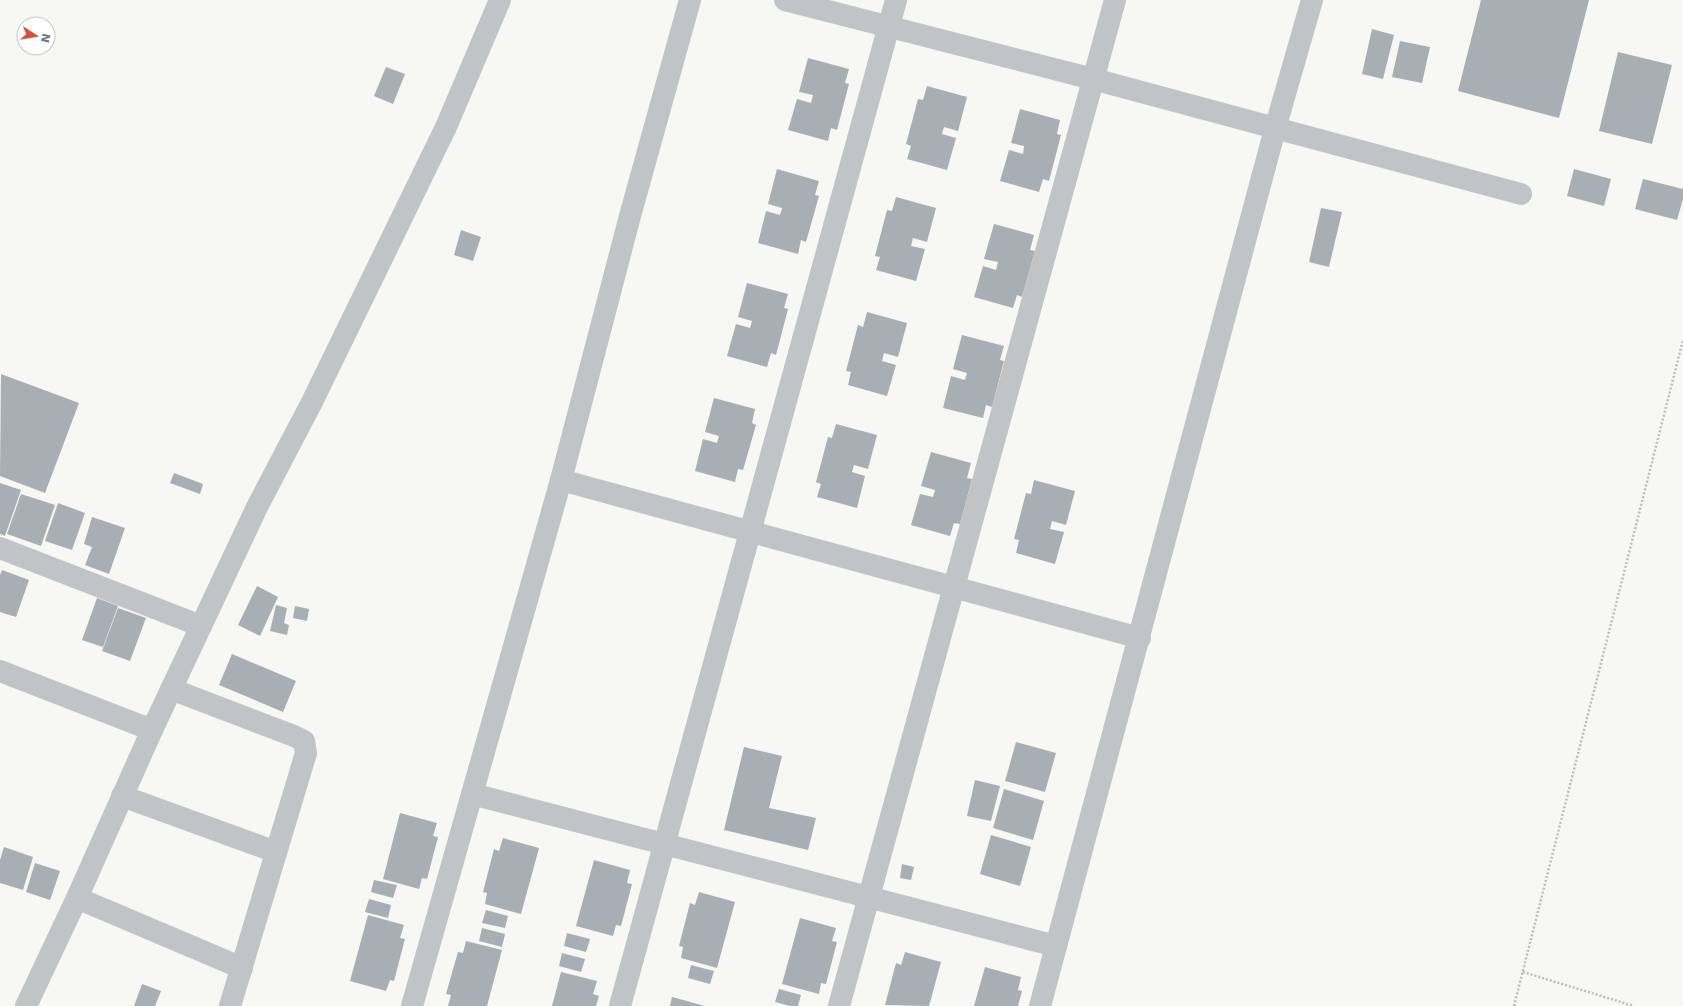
<svg xmlns="http://www.w3.org/2000/svg" width="1683" height="1006" viewBox="0 0 1683 1006" font-family="'DejaVu Sans',sans-serif">
	<style>
		.building { fill: #a7afb4 }
		.lines { fill: none; stroke-linecap: round; stroke-linejoin: round }
		.path { stroke: #babdbf; stroke-width: 2.5; stroke-dasharray: 2 2; stroke-linecap: butt }
		.street { stroke: #c0c4c7; stroke-width: 22 }
	</style>
	<rect width="100%" height="100%" fill="#f7f7f4"/>
	<!-- building -->
	<g class="building">
		<polygon points="1481,0 1589,0 1559,118 1458,91"/>
		<polygon points="1372,29 1394,35 1383,79 1362,74"/>
		<polygon points="1400,41 1430,47 1422,83 1392,77"/>
		<polygon points="1618,52 1672,65 1652,144 1599,131"/>
		<polygon points="808,58 849,69 845,83 849,84 837,130 831,128 828,141 788,130 797,99 811,103 813,95 799,92"/>
		<polygon points="386,67 405,74 393,104 374,96"/>
		<polygon points="927,86 967,97 958,131 944,127 942,134 956,138 947,170 907,159 911,146 906,144 918,99 923,100"/>
		<polygon points="1020,109 1060,120 1057,134 1061,135 1049,181 1043,179 1039,192 1000,181 1009,150 1023,154 1024,146 1011,143"/>
		<polygon points="777,169 819,181 815,195 819,196 806,242 801,240 798,254 758,243 766,211 780,215 782,208 768,204"/>
		<polygon points="1574,169 1611,179 1604,206 1567,196"/>
		<polygon points="1643,179 1683,189 1683,199 1677,220 1635,209"/>
		<polygon points="896,197 936,208 927,242 913,238 911,246 925,249 916,281 876,270 880,257 875,256 887,210 892,211"/>
		<polygon points="1321,208 1342,212 1329,267 1309,262"/>
		<polygon points="994,224 1034,235 1030,250 1035,251 1022,297 1017,295 1013,308 974,297 983,266 996,270 998,262 984,259"/>
		<polygon points="461,230 481,237 473,261 454,255"/>
		<polygon points="747,283 788,294 784,308 788,309 776,355 771,353 767,367 727,356 736,324 750,328 752,321 738,317"/>
		<polygon points="867,312 907,323 898,357 884,353 882,361 896,365 887,396 848,385 851,372 846,371 858,325 863,327"/>
		<polygon points="962,335 1004,346 1000,360 1004,361 992,407 986,405 983,418 943,408 951,376 965,380 967,373 953,369"/>
		<polygon points="1,374 79,403 45,493 0,476"/>
		<polygon points="714,398 755,409 752,423 756,425 743,470 738,469 735,482 695,471 703,439 717,443 719,436 705,432"/>
		<polygon points="836,424 877,435 868,469 854,465 852,472 865,476 857,508 817,497 821,484 816,482 828,437 832,438"/>
		<polygon points="931,452 971,463 967,478 972,479 960,524 954,523 950,536 911,525 920,494 933,497 935,490 921,486"/>
		<polygon points="174,473 203,484 200,494 170,483"/>
		<polygon points="1034,480 1075,491 1066,525 1052,521 1050,529 1064,532 1055,564 1016,553 1019,540 1014,539 1026,493 1031,494"/>
		<polygon points="0,483 21,490 5,536 0,534"/>
		<polygon points="21,494 55,505 41,546 7,534"/>
		<polygon points="58,503 85,513 72,550 45,541"/>
		<polygon points="92,517 125,528 109,574 85,565 92,547 84,544"/>
		<polygon points="2,570 29,580 16,617 0,612 0,575"/>
		<polygon points="257,586 278,597 260,636 238,625"/>
		<polygon points="97,598 118,606 103,647 82,640"/>
		<polygon points="276,605 287,608 284,623 289,625 287,635 270,631"/>
		<polygon points="295,606 309,609 307,621 293,618"/>
		<polygon points="118,608 146,618 130,661 102,651"/>
		<polygon points="232,654 296,681 283,712 219,685"/>
		<polygon points="1016,742 1056,753 1045,792 1005,781"/>
		<polygon points="744,747 782,756 769,808 816,818 808,850 724,830"/>
		<polygon points="975,780 1000,786 991,821 967,816"/>
		<polygon points="1004,789 1044,801 1033,840 993,828"/>
		<polygon points="400,813 437,823 433,836 438,837 427,879 422,878 419,889 383,879"/>
		<polygon points="991,835 1031,847 1020,886 980,874"/>
		<polygon points="503,838 539,848 521,914 485,904 487,893 483,892 494,849 499,851"/>
		<polygon points="4,847 33,857 23,890 0,883 0,860"/>
		<polygon points="594,860 630,870 627,883 632,884 621,926 616,925 613,936 576,926"/>
		<polygon points="35,863 60,871 50,900 26,892"/>
		<polygon points="902,864 914,867 911,880 900,878"/>
		<polygon points="374,880 397,885 393,898 371,892"/>
		<polygon points="699,892 735,902 717,968 681,958 683,947 679,946 690,903 695,905"/>
		<polygon points="369,899 391,905 388,918 365,912"/>
		<polygon points="486,910 508,916 505,928 482,923"/>
		<polygon points="368,915 404,925 400,938 405,939 394,981 390,980 386,991 350,981"/>
		<polygon points="800,918 836,928 832,941 837,942 826,984 821,983 819,994 782,984"/>
		<polygon points="482,928 505,934 502,947 479,941"/>
		<polygon points="567,933 590,939 586,952 564,946"/>
		<polygon points="466,941 502,950 487,1006 448,1006 451,995 446,994 458,952 463,953"/>
		<polygon points="905,952 941,962 929,1006 885,1005 896,963 901,965"/>
		<polygon points="562,953 585,959 581,972 559,966"/>
		<polygon points="691,965 714,971 710,984 688,978"/>
		<polygon points="985,967 1021,977 1018,990 1022,991 1018,1006 974,1006"/>
		<polygon points="561,972 597,981 593,994 599,996 596,1006 552,1006"/>
		<polygon points="142,984 161,991 155,1006 134,1006"/>
		<polygon points="779,989 801,995 798,1006 790,1006 775,1002"/>
		<polygon points="672,997 705,1006 670,1006"/>
	</g>
	<g class="lines">
		<!-- path -->
		<g class="path">
			<polyline points="1523,972 1634,1006"/>
			<polyline points="1514,1006 1683,340"/>
		</g>
		<!-- street -->
		<g class="street">
			<polyline points="785,0 1093,79 1521,194"/>
			<polyline points="561,480 1140,638"/>
			<polyline points="0,548 201,626"/>
			<polyline points="0,671 152,730"/>
			<polyline points="171,689 294,736 304,741 306,753 230,1006"/>
			<polyline points="472,794 1056,946"/>
			<polyline points="122,796 276,852"/>
			<polyline points="77,898 242,968"/>
			<polyline points="26,1006 77,898 152,730 257,507 312,402 446,127 500,0"/>
			<polyline points="412,1006 561,480 630,216 690,0"/>
			<polyline points="620,1006 896,0"/>
			<polyline points="839,1006 1115,0"/>
			<polyline points="1040,1006 1275,129 1312,0"/>
		</g>
	</g>
	<!-- north arrow -->
	<g transform="translate(36 36) rotate(102)"><circle r="19" fill="#ffffff" stroke="#c2c9cd"/>
	<path d="M0-3L7 15L0 10L-7 15Z" fill="#da5030"/>
	<text y="-6" font-size="11" font-weight="bold" text-anchor="middle" fill="#677883">N</text>
	</g>
</svg>
